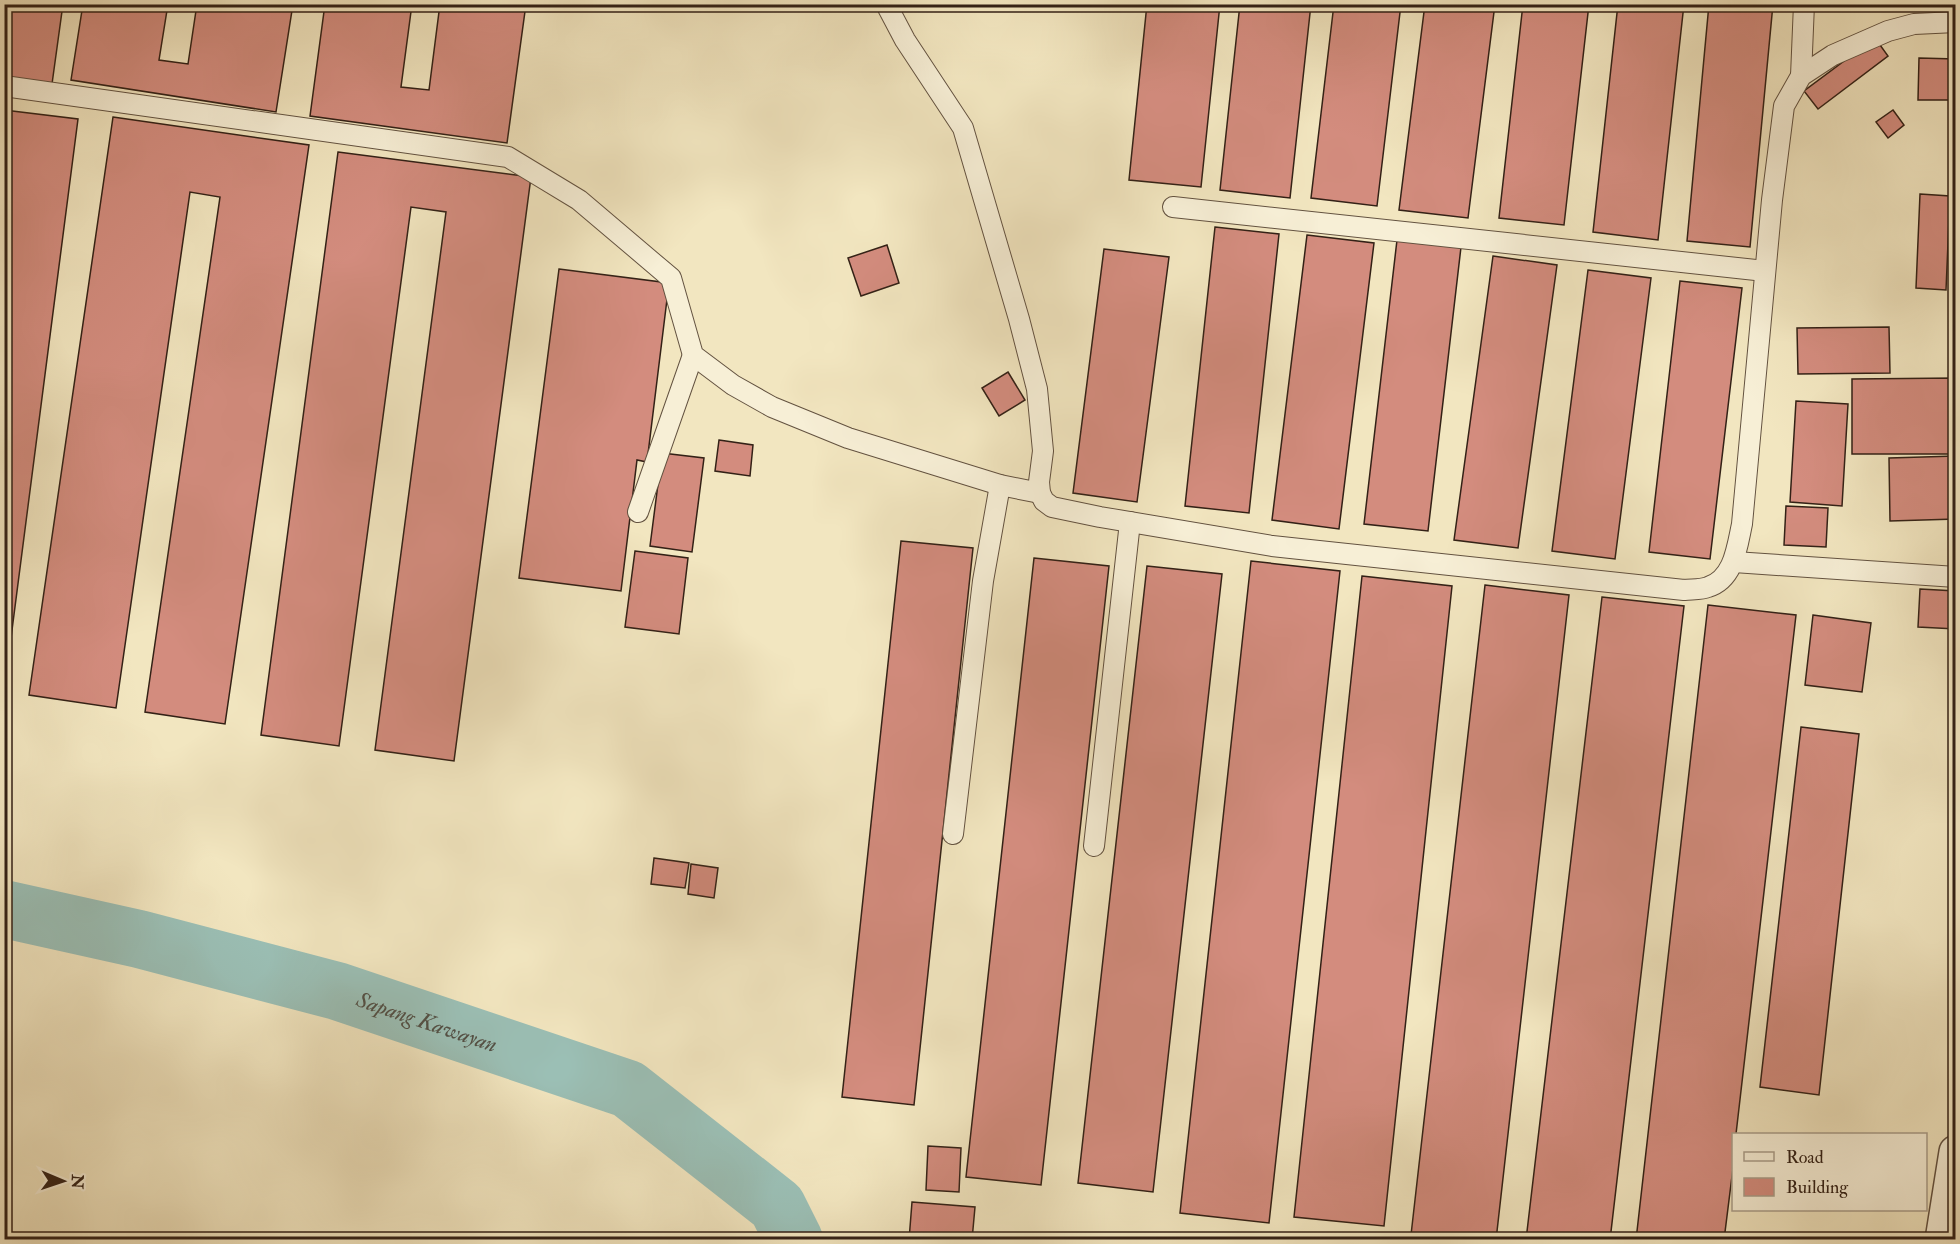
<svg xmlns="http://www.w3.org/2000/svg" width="1960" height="1244" viewBox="0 0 1960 1244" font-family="'IM FELL Double Pica',serif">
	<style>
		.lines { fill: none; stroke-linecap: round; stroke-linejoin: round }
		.river { stroke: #9bbfb5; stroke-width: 58 }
		.building { fill: #d38c7e; stroke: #332116; stroke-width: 1.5 }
		.lane-casing { stroke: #635240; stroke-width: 22 }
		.street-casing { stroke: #635240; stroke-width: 36 }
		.lane { stroke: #f7efd6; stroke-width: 20 }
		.street { stroke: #f7efd6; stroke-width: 33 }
		.labels { text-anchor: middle; stroke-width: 6; stroke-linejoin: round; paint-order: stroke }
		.water-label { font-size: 22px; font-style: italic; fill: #525046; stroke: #f7efd6 }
	</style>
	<rect width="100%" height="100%" fill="#f2e6c0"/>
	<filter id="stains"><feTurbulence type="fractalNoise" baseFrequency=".00333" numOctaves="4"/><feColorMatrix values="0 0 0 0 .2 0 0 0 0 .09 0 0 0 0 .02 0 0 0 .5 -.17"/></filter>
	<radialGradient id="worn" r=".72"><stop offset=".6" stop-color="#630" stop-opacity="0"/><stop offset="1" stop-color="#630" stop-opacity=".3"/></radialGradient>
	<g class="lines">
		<!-- river -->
		<path class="river" id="s1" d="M4,909L139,939L337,991L628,1089L777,1206L794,1240"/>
	</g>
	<!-- building -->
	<g class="building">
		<polygon points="4,4 63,4 52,84 4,77"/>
		<polygon points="83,4 168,4 159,60 188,64 197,4 293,4 276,112 71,80"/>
		<polygon points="325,4 412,4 401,87 429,90 440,4 526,4 507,143 310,116"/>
		<polygon points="1147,4 1220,4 1201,187 1129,180"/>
		<polygon points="1240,4 1311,4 1290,198 1220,190"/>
		<polygon points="1334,4 1401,4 1377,206 1311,198"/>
		<polygon points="1425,4 1495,4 1468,218 1399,210"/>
		<polygon points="1523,4 1589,4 1564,225 1499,218"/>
		<polygon points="1618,4 1684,4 1658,240 1593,232"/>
		<polygon points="1709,4 1773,4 1750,247 1687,241"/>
		<polygon points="1875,38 1888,56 1818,109 1804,91"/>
		<polygon points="1919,58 1956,59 1956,100 1918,100"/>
		<polygon points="4,110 78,119 4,692"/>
		<polygon points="1893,110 1904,125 1888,138 1876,122"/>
		<polygon points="113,117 309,145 225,724 145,712 220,197 190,192 116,708 29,695"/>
		<polygon points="338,152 531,177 454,761 375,750 446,212 411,207 339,746 261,735"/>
		<polygon points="1920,194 1950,196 1946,290 1916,288"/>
		<polygon points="1215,227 1279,234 1249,513 1185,506"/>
		<polygon points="1307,235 1374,243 1339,529 1272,520"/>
		<polygon points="1397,240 1461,247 1428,531 1364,524"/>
		<polygon points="887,245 899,283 861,296 848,258"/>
		<polygon points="1104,249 1169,257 1137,502 1073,493"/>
		<polygon points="1493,256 1557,265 1518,548 1454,540"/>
		<polygon points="559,269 669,283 647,462 637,460 621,591 519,578"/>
		<polygon points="1588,270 1651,278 1615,559 1552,551"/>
		<polygon points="1680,281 1742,288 1710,559 1649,552"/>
		<polygon points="1889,327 1890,373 1798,374 1797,328"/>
		<polygon points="1008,372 1025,400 999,416 982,388"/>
		<polygon points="1956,378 1956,454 1852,454 1852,379"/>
		<polygon points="1796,401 1848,404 1842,506 1790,502"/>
		<polygon points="719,440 753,445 750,476 715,471"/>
		<polygon points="662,453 704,458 692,552 650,546"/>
		<polygon points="1956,456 1956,519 1890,521 1889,458"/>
		<polygon points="1786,506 1828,508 1826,547 1784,545"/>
		<polygon points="901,541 973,548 914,1105 842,1097"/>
		<polygon points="635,551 688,558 679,634 625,627"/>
		<polygon points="1034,558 1109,566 1041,1185 966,1177"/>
		<polygon points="1251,561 1340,571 1269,1223 1180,1213"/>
		<polygon points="1147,566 1222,574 1153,1192 1078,1183"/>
		<polygon points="1362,576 1452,586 1384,1226 1294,1217"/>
		<polygon points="1485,585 1569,595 1496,1240 1452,1240 1411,1235"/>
		<polygon points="1920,589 1956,591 1956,629 1918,627"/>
		<polygon points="1602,597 1684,606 1610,1240 1526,1240"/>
		<polygon points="1708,605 1796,615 1736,1134 1734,1134 1734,1160 1724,1240 1636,1240"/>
		<polygon points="1813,615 1871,623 1862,692 1805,685"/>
		<polygon points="1801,727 1859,734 1819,1095 1760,1087"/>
		<polygon points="654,858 689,863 685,888 651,884"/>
		<polygon points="691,864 718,868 714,898 688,894"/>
		<polygon points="928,1146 961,1148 959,1192 926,1190"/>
		<polygon points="912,1202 975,1207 972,1240 909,1240"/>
	</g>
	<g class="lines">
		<!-- lane casing -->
		<g class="lane-casing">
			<g id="lane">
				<path d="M886,4L905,40L963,128L1019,319L1037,389L1043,451L1039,482L1040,493L1044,501L1052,507L1100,517L1272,546L1684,590C1691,589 1701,590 1708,587C1734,579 1737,547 1742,524L1772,200L1784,106L1801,76L1833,55L1888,31L1914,24L1956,22"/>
				<polyline points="1801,76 1804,4"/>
				<polyline points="4,86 508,157 579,200 671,278 693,355 733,385 772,407 848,438 1000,485 1040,493"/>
				<polyline points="1173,207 1765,271"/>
				<polyline points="638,512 693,355"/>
				<polyline points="1734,562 1956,577"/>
				<polyline points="953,834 983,581 1000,485"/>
				<polyline points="1094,846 1130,522"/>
			</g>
		</g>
		<!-- street casing -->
		<g class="street-casing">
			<polyline id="street" points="1942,1240 1956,1152"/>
		</g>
		<!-- lane -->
		<use href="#lane" class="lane"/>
		<!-- street -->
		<use href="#street" class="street"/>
	</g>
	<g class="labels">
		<!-- water labels -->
		<g class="water-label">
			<text dy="8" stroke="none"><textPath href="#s1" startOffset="438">Sapang Kawayan</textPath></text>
		</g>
	</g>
	<!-- margin -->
	<rect width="1960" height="1244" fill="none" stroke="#f2e6c0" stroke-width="24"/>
	<rect x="6" y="6" width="1948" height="1232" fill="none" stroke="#332116" stroke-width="3"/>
	<rect x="12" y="12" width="1936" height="1220" fill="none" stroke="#332116" stroke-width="1.5"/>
	<!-- legend -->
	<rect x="1732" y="1133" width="195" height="78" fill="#f7efd6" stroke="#a99d89" stroke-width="1.5"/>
	<rect x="1744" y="1152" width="30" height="9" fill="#f7efd6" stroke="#a99d89" stroke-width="1.5"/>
	<text x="1786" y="1163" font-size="18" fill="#332116">Road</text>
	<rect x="1744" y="1178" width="30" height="18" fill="#d38c7e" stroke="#a99d89" stroke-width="1.5"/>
	<text x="1786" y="1193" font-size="18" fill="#332116">Building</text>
	<!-- north arrow -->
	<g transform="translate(63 1181) rotate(92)" stroke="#f7efd6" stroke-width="4.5" paint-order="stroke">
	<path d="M0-4.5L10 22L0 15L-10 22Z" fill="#332116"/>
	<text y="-9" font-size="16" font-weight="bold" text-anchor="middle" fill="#332116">N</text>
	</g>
	<rect width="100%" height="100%" filter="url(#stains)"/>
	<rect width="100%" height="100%" fill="url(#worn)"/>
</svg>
